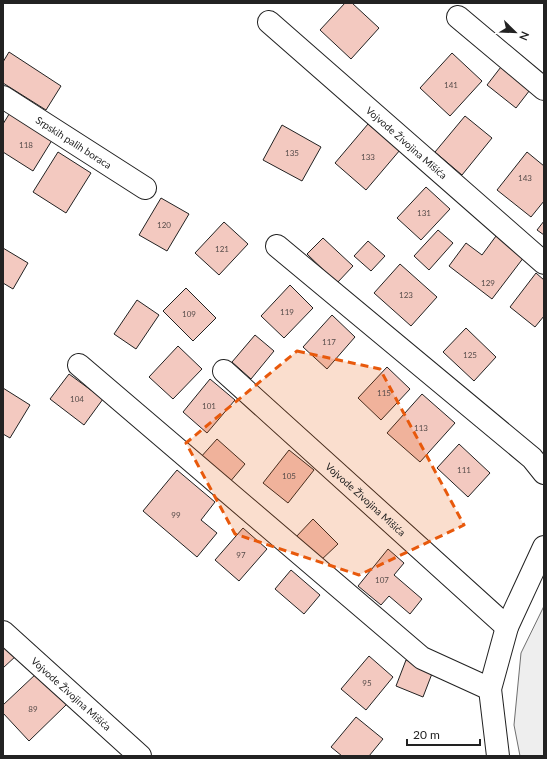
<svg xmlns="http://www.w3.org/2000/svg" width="547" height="759" viewBox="0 0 547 759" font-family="Lato,sans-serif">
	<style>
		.green { fill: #eee; stroke: #6f6f6f }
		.building { fill: #f3c9c0; stroke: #222 }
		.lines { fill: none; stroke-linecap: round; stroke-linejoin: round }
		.minor-casing { stroke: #222; stroke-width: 24 }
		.minor { stroke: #fff; stroke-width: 22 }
		.marked { fill: #e8590c; fill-opacity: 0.2; stroke: #e8590c; stroke-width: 3; stroke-dasharray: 8 5; stroke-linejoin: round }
		.labels { text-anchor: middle; stroke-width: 3; stroke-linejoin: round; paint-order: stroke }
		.number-label { font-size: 8px; fill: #564c4a }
		.street-label { font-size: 10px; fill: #222; stroke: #fff }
	</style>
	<rect width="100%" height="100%" fill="#fff"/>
	<!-- green -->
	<polygon class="green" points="544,606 544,756 520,756 514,725 521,653"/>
	<!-- building -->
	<g class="building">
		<polygon points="345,3 352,3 379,28 351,59 320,30"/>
		<polygon points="9,52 61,86 46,110 3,83 3,62"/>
		<polygon points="452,53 482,81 450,116 420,88"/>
		<polygon points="504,63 533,86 516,108 487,85"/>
		<polygon points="11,111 54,137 33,171 3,152 3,124"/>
		<polygon points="465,116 492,138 462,175 435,152"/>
		<polygon points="368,124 400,150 366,190 335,163"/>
		<polygon points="282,125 321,147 302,181 263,160"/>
		<polygon points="58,152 91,173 66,213 33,192"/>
		<polygon points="527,152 544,166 544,201 531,217 497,190"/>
		<polygon points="426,187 450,209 421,240 397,218"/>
		<polygon points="161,198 189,214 167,251 139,235"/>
		<polygon points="544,221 544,235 537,230"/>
		<polygon points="224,222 248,244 219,275 195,253"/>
		<polygon points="438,230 453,243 429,270 414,256"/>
		<polygon points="496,236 524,257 492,299 449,266 466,243 482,255"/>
		<polygon points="323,238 353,266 337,283 307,254"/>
		<polygon points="368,241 385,256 371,271 354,256"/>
		<polygon points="3,248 28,263 13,289 3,283"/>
		<polygon points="400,264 437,297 411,326 374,293"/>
		<polygon points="536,273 544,280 544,316 535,327 510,307"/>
		<polygon points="290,285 313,308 284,338 261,316"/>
		<polygon points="186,288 216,318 193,341 163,311"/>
		<polygon points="137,300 159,315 136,349 114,334"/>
		<polygon points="332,315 355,337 327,369 303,347"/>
		<polygon points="466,328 496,357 474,381 443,352"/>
		<polygon points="255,335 274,351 251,379 232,362"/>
		<polygon points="178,346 202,369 173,399 149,377"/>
		<polygon points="387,367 410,389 381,420 358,398"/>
		<polygon points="69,374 103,399 84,425 50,399"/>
		<polygon points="210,379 235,400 207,433 183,412"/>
		<polygon points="3,388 30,405 10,438 3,434"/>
		<polygon points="422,394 455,423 420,462 387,433"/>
		<polygon points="217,439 245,464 229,483 200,458"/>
		<polygon points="459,444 490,473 468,497 437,468"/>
		<polygon points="289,450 314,470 288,503 263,483"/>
		<polygon points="177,470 215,502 201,520 217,533 197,557 143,511"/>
		<polygon points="313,519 338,544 319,562 295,538"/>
		<polygon points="243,528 267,549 239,581 215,560"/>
		<polygon points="388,549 404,563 394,575 422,599 410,614 389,596 381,605 358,586"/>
		<polygon points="291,570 320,595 304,614 275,589"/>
		<polygon points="3,640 17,655 3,668"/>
		<polygon points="369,656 393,677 366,710 341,689"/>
		<polygon points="406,660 433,671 423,697 396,686"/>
		<polygon points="37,673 67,704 29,741 3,713 3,705"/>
		<polygon points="356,717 383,739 369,756 342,756 331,747"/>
	</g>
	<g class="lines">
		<!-- minor casing -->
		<g class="minor-casing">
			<g id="minor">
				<polyline points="458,17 544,89"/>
				<path id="s1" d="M269,22L544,263"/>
				<path id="s2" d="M3,97L145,188"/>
				<polyline points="277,246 532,458 544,473"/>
				<polyline points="79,365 422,658 490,689"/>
				<path id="s3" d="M224,371L507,627"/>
				<path id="s4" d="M3,632L140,756"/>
				<polyline points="498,756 490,689 507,627 544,547"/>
			</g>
		</g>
		<!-- minor -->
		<use href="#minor" class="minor"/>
	</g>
	<!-- marked area -->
	<path class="marked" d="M297,351L380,369L464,525L359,575L235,534L186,443Z"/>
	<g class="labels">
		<!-- number labels -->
		<g class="number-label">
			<text x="451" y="88">141</text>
			<text x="26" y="148">118</text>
			<text x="292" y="156">135</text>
			<text x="368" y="160">133</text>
			<text x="525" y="181">143</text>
			<text x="424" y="216">131</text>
			<text x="164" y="228">120</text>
			<text x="222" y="252">121</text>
			<text x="488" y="286">129</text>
			<text x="406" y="298">123</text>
			<text x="287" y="315">119</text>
			<text x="189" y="317">109</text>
			<text x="329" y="345">117</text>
			<text x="470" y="358">125</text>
			<text x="384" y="396">115</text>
			<text x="77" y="402">104</text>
			<text x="209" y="409">101</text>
			<text x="421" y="431">113</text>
			<text x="464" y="473">111</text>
			<text x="289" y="479">105</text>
			<text x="176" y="518">99</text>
			<text x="241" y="558">97</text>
			<text x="382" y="583">107</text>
			<text x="367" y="686">95</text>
			<text x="33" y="712">89</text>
		</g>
		<!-- street labels -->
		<g class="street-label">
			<text dy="4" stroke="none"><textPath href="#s2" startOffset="84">Srpskih palih boraca</textPath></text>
			<text dy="4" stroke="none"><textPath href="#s1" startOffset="183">Vojvode Živojina Mišića</textPath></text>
			<text dy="4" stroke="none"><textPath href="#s3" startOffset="191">Vojvode Živojina Mišića</textPath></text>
			<text dy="4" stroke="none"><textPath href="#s4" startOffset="92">Vojvode Živojina Mišića</textPath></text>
		</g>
	</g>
	<!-- border -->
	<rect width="547" height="759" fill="none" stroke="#222222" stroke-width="8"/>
	<!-- north arrow -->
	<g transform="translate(515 32) rotate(113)" stroke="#ffffff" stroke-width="3" paint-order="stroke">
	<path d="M0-3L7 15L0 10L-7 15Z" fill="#222222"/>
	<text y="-6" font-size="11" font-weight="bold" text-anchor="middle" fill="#222222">N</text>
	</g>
	<!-- scale -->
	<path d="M407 739v6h73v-6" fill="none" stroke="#222222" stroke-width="2"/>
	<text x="413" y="739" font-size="12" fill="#222222" stroke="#ffffff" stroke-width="3" paint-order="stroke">20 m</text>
</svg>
